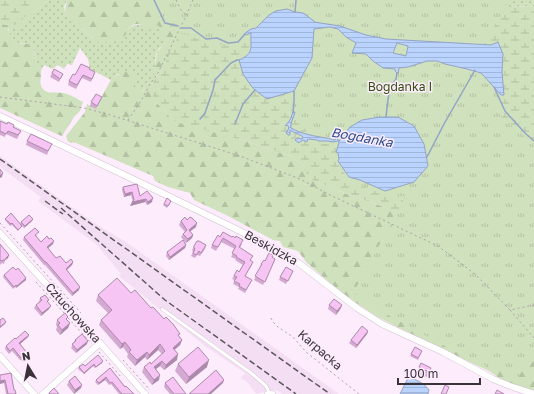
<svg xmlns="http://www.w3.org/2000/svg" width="534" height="394" viewBox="0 0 534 394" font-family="'Golos Text',sans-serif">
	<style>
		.built { fill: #f4def3 }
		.grass { fill: url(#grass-dots) }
		.forest { fill: url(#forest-firs) }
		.wetland { fill: url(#wetland-marsh) }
		.park { fill: url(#park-tufts) }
		.water { fill: url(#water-rules); stroke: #93a4c4; fill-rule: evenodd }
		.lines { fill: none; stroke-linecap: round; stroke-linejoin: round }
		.stream { stroke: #93a4c4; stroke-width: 1.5 }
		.lane-casing { stroke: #d0c0cf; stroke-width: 4 }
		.street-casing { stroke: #d0c0cf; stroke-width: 7 }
		.path { stroke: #aca0ac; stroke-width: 1; stroke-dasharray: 2 3; stroke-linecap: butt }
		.lane { stroke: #fff; stroke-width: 3 }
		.street { stroke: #fff; stroke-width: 6 }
		.rail { stroke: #5e565d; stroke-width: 1.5; stroke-dasharray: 6 3; stroke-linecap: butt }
		.wall { fill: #d4a9d2 }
		.shaded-wall { fill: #ac8aab }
		.building { fill: #f6c5f4; stroke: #ac8aab }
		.labels { text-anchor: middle; stroke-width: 3; stroke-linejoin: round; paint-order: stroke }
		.park-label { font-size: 12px; fill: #374e11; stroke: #fdecfc }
		.street-label { font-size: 12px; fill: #393339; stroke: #fdecfc }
		.water-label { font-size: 13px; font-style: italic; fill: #2b4f8e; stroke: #fdecfc }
	</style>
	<defs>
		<pattern id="grass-dots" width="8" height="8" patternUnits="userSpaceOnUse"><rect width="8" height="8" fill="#d0e1bd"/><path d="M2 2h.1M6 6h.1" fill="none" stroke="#b3c2a3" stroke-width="1.8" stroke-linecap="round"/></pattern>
		<pattern id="forest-firs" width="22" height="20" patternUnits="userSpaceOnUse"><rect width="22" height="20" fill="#d0e1bd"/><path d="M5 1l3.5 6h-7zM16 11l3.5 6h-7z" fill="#b3c2a3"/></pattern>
		<pattern id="wetland-marsh" width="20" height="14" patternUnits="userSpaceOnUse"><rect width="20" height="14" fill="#d0e1bd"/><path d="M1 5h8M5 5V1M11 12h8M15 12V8" fill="none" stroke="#b3c2a3"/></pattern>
		<pattern id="park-tufts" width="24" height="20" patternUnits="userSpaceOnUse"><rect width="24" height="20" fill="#d0e1bd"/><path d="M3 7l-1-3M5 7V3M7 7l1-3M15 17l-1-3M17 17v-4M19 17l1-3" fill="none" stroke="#b3c2a3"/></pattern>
		<pattern id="water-rules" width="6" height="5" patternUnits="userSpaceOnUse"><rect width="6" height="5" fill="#bad4ff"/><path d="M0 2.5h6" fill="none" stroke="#a1b6db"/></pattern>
	</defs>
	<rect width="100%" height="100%" fill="#fdecfc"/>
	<!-- built -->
	<polygon class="built" points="0,156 84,216 99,226 126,242 339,394 283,394 280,392 273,390 256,394 248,383 241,378 245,373 205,346 119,276 121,274 96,244 38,201 41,197 0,167"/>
	<!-- grass -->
	<g class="grass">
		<path d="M49,0H67L64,7L66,16L76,24H81L84,32L90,35L93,39L108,36L114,43H120C128,29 127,23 145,25C150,26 154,27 158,25C162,30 161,34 167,40C165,45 159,47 157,52C154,57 156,69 155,73C154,76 142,92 140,94L138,88L133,85V81L121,74H118L111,80L90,69L88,59L80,48L72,65L67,64L64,69L58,65L52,69L44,65L41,71C36,63 35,57 34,48C32,47 30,45 28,44C25,43 21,44 18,43C12,41 8,33 9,27L23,23L36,10Z"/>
		<polygon points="503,0 534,0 534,6 507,7"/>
	</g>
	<!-- forest -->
	<g class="forest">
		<path d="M0,0H49L36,10L30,17L18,27H9C8,30 9,32 10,35C17,49 29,40 33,47C35,50 34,54 35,56C36,62 39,66 41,71C42,77 38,83 43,89C48,95 56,91 63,93C70,94 77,99 83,102L80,111L74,117L62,136L59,135L0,108Z"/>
		<path d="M67,0H220L166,61L152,84L155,102L164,109L171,119L246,141L290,156L304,166L309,178L344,193L376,204L426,223L534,301V390L516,387L508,384L489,371L434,346L378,317L344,295L307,263L298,251L283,247L280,241L273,240L228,216L194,200L190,193L168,187L155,181L153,176L76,143L68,142L66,136L85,112L87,104L96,109C100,100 106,88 111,80C114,76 120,75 124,71L133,73L136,77L133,81V85L138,88L140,93L143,91L148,82L155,73V66L157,52L165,43L167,40C164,38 161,35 160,32C159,29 160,28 158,25C154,27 152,29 148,30C146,28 145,26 142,25C135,22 127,26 126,34L123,37V41L120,43H114L108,37L106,44L96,42L90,35L84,32L81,24H76L68,21C64,11 65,9 67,0Z"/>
	</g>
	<!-- wetland -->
	<g class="wetland">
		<polygon points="0,0 37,0 23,19 15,25 4,25 0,17"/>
		<polygon points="503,0 507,7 534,6 534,213 426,224 376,204 344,193 308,178 304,166 290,156 246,141 179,123 171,119 164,109 155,102 151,88 152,84 166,61 184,25"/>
	</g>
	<!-- park -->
	<path class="park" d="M154,0H509L479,53L492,87L501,107L500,116L534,144V350L518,377L472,361L386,314L353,293L406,196L388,197L346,178L336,146L330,144H324L311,140L305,129L296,118L290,103L284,96L272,98L259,94L244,73L238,67L234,59L251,47L247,40C244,42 241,46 237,46C226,48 191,37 180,32C175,30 169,26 164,22C159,18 156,7 154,0Z"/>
	<!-- water -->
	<g class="water">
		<path d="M287,9L295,12L303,13L314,21V22L340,26L366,35L386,39L491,45L498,42L503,54L502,72L504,95H501L481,73L467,69L445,64L437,61H427L408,67L399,68L398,74L395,71V69L383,68L373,61L366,54L352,53L356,43L346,37L338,29L330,27L314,29L312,58L294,91L267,99L255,90L252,87L243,74L239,60C255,53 250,47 251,33L246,35L244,34L251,29L256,28L269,15L276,11ZM397,43L408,46L406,56L393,53Z"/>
		<path d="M293,112H295C294,117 290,123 291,128C302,134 314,136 326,138C329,138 332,140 335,140L337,138L339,141L350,127L362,120L380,117H398L414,126L424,144L428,166L414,182L385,191L360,180L349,177L338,161L339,159L338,153L336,152L339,143L338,141L333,142L327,141H318L317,140L308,139L307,142L303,140L300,142L299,143L295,140L298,138L302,139L303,137L302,136L298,134H297L290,130V135H288L286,133L289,128L288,126L287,125L285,126L290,120Z"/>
		<path d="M408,378C415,378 425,384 429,390L428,394H400Z"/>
	</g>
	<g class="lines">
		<!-- stream -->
		<g class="stream">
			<polyline points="154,0 165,23 178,26"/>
			<polyline points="295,12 296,0"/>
			<polyline points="181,28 191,28 206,39 217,38 228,43 238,42 245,34"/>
			<polyline points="494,87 505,111 526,134 534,141"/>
			<polyline points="293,113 294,102 294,91"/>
			<polyline points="386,117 388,99 391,86 396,79 397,73"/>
			<polyline points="200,119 205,113 213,90 215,80 231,63 237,60 239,60"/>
			<polyline points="235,124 243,104 255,90"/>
			<polyline points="427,157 444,124 475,70"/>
		</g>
		<!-- lane casing -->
		<g class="lane-casing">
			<polyline id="lane" points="162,309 251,373 266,386 270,394"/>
		</g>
		<!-- street casing -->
		<g class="street-casing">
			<g id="street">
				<polyline points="0,116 160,192 246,234 296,261 357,308 382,324 443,352 493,379 510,386 534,394"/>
				<polyline points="0,233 100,343 145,394"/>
				<polyline points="0,356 34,394"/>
				<polyline points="43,394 100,343"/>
				<polyline points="268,394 272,394"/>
			</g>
		</g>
		<!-- path -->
		<g class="path">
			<polyline points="176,0 181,10 186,15"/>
			<polyline points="0,97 84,108 107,114 240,156 300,179 330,195 438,246 475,274 510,310 534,305"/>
			<polyline points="128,120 141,101 150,84 158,73 186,16 193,0"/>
			<polyline points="0,223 81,313"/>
			<polyline points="36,282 65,314"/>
			<polyline points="510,310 534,338"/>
			<polyline points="68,318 92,344"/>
			<polyline points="271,318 273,322 278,327 293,337 306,352 359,394"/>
			<polyline points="99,352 122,378"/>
			<polyline points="123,360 150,390"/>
		</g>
		<!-- lane -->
		<use href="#lane" class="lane"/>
		<!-- street -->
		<use href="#street" class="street"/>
		<!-- rail -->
		<g class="rail">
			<polyline points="0,159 330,394"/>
			<polyline points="45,201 63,214"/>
			<polyline points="61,208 165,300 296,394"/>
		</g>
	</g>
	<!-- wall -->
	<g class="wall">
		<polygon points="89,69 95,72 91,82 82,78 76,89 68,85 69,81 75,75"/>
		<polygon points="52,73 63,74 59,82 50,77"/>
		<polygon points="102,97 96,109 90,106 91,102"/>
		<polygon points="0,121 21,131 17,139 6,134 5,137 0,135"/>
		<polygon points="27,141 50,147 47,155 26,145"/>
		<polygon points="123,187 140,196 152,202 147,205 145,202 130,206 133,202 131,195 124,197 122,190"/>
		<polygon points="171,202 167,208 163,205 164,204"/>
		<polygon points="5,219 20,224 21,222 33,219 32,221 24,228 22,226 18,231 12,225 10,226 5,220"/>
		<polygon points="187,220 196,227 190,231 193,235 192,238 186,243 181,237 183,234 185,232 179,225 181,221"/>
		<polygon points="38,235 36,236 41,242 53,244 48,248 56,258 66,263 73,262 72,265 67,270 79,290 72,296 45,265 44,265 23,240 24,237"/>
		<polygon points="220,237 242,244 240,248 251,260 252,265 245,276 250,283 245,293 238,289 239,287 233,284 235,280 232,279 234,276 239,272 243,265 235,260 236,259 231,257 235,249 221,242 216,251 211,248 212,245"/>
		<polygon points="0,244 9,255 8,258 5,260 4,264 2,263 0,265"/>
		<polygon points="186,245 185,248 169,260 166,256 167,252"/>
		<polygon points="206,245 205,249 200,256 197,255 195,258 191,256 193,252 192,250 194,246"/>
		<polygon points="272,257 274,262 263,285 254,280 260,268 260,267 261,264 265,261"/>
		<polygon points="293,271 286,284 279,280 280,277"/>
		<polygon points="4,275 26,280 16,288 15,287 13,289 3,277"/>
		<polygon points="131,293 151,308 182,340 180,345 174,350 177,360 164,370 160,366 156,369 159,380 152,385 142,372 144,367 151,364 162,354 158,350 147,360 145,357 135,366 127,357 128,354 123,347 120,349 99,325 101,320 108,313 96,301 98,295"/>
		<polygon points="40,298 48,303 49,309 41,316 34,308 36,305 39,302"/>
		<polygon points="329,305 341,308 336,315 328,309"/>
		<polygon points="57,320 67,320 70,323 68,328 60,335 56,330 57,327 56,325"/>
		<polygon points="368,331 367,334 356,348 349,343 351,340"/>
		<polygon points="29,335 28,337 20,344 29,355 28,357 23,362 21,360 20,360 12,351 9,354 5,349 6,346 16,339"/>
		<polygon points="75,340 87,344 76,353 71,348"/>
		<polygon points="415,347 422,351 418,360 410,356"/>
		<polygon points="102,363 95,368 93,366 84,374 78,369 79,367 85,366"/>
		<polygon points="178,364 207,367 186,384 175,371"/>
		<polygon points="419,367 431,368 427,377 420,375 420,374 417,372"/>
		<polygon points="110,368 125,387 134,394 119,394 111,384 109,385 105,380 98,385 95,382 96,380"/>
		<polygon points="0,375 14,390 16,394 6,394 4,383"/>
		<polygon points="69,381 81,388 74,394 67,385"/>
		<polygon points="165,383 186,394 170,394 164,387"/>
	</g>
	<!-- shaded-wall -->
	<g class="shaded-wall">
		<polygon points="3,173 2,177 0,178 0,176"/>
		<polygon points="132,192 131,195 124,197 125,194"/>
		<polygon points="153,198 152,202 147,205 148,202"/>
		<polygon points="146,199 145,202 130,206 132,202"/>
		<polygon points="33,219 32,221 24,228 25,226"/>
		<polygon points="197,223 196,227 188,233 189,230"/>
		<polygon points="193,235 192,238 186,243 188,239"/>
		<polygon points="54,241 53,244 46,250 47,247"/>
		<polygon points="186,245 185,248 169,260 170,257"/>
		<polygon points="9,255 8,258 4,261 6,258"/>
		<polygon points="73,262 72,265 65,271 66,269"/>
		<polygon points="26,278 26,280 16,288 17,286"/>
		<polygon points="80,287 79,290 72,296 73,293"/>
		<polygon points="342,305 341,308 336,315 337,311"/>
		<polygon points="51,306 49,309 41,316 42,313"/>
		<polygon points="6,322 5,324 0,328 0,327"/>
		<polygon points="70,323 68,328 60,335 62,330"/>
		<polygon points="368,331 367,334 356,348 357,345"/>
		<polygon points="29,335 28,337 19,345 19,343"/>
		<polygon points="182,340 180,345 171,353 173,348"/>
		<polygon points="88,341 87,344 76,353 77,350"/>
		<polygon points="125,342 123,347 120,349 122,344"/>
		<polygon points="160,344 158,350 147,360 149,355"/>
		<polygon points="147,352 145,357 135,366 137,360"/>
		<polygon points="178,354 177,360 164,370 166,365"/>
		<polygon points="29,355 28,357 23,362 23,359"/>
		<polygon points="209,360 207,367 186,384 189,377"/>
		<polygon points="103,361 102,363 95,368 96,367"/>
		<polygon points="162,361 160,366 152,372 154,367"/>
		<polygon points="94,364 93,366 84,374 84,373"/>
		<polygon points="160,375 159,380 152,385 154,380"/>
		<polygon points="106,377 105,380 98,385 99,383"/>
		<polygon points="5,380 4,383 0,384 0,381"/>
		<polygon points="224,380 223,383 211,394 208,394"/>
		<polygon points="82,385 81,388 74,394 75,390"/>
	</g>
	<!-- building -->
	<g class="building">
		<polygon points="81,64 90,68 89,69 95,72 92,79 83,75 77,85 69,81 73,74 75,75"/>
		<polygon points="54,69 63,74 60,79 52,73"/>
		<polygon points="96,94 102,97 97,106 91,102"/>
		<polygon points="0,121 7,124 8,122 14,125 13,127 21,131 18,135 8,131 6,134 0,131"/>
		<polygon points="31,134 52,144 48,151 27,141"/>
		<polygon points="0,169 3,173 0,176"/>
		<polygon points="137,184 140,196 147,191 153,198 148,202 146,199 132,202 134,200 132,192 125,194 123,187"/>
		<polygon points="167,198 171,201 168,206 164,204"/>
		<polygon points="11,213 22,226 18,230 12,223 11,224 5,219"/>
		<polygon points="29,215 33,219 25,226 21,222"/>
		<polygon points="185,217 187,220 190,217 192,218 197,223 189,230 193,235 188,239 183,234 187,230 181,221"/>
		<polygon points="35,228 39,232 35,235 41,242 47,236 49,239 51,238 54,241 47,247 56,258 60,256 66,263 71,259 73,262 66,269 80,287 73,293 46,262 45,262 24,237"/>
		<polygon points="223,232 232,237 233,236 235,238 236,236 243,240 239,247 253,256 250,260 253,262 245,276 252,280 246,290 239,286 240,284 234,281 237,277 234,276 237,270 239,272 245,262 236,257 237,256 232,253 236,246 223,238 218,247 212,245 218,235 220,237"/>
		<polygon points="183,240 186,245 170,257 167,252"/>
		<polygon points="197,241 199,241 206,245 201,253 199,251 196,255 193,253 195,249 194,248 194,246"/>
		<polygon points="0,244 9,255 6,258 5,260 3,260 1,261 0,260"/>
		<polygon points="269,253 273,255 272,257 275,259 265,282 255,276 262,264 261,264 264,260 265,261"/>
		<polygon points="13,267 16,270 18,268 26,278 17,286 16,285 14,287 4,275"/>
		<polygon points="286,267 293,271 288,281 280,277"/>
		<polygon points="117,278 131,293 135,290 151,308 153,307 164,319 166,317 173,324 180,334 178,335 182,340 173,348 178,354 166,365 162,361 154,367 160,375 154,380 144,367 150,362 151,364 165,351 160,344 149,355 147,352 137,360 129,352 131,350 125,342 122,344 101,320 112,310 98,295"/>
		<polygon points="45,295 49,300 47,301 51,306 42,313 36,305 42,300 40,298"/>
		<polygon points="334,299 342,305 337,311 329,305"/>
		<polygon points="65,313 68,317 66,319 70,323 62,330 58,325 60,323 57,320"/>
		<polygon points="3,318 6,322 0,327 0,320"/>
		<polygon points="362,326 368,331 357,345 351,340"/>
		<polygon points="25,331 29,335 19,343 29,355 23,359 22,357 21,358 13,348 10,351 6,346 15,338 16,339"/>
		<polygon points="82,334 88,341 77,350 72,344 76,341 75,340"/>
		<polygon points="198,347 209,360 189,377 178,364"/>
		<polygon points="415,347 422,351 418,358 411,354"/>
		<polygon points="98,355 103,361 96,367 94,364 84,373 79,367 83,364 85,366"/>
		<polygon points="421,363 431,368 429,372 422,369 419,367"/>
		<polygon points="110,368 125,387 126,386 134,394 122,394 112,382 110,383 106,377 99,383 96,380"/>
		<polygon points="216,370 224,380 208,394 189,394"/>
		<polygon points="11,373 14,390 15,390 16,394 8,394 5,380 0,381 0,375"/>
		<polygon points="75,376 82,385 75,390 69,381"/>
		<polygon points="173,377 186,394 174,394 165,383"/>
		<polygon points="445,385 449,387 446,394 441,394"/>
		<polygon points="54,388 59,394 50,394 49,393"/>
		<polygon points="497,390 504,394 495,394"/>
	</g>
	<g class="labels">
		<!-- park labels -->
		<g class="park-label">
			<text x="400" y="91">Bogdanka I</text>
		</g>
		<!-- street labels -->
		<g class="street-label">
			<text transform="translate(271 248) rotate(29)" y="4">Beskidzka</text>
			<text transform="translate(73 313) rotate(48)" y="4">Człuchowska</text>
			<text transform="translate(320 350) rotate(41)" y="4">Karpacka</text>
		</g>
		<!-- water labels -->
		<g class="water-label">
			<text transform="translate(362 137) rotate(10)" y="5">Bogdanka</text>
		</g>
	</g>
	<!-- north arrow -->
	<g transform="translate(28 366) rotate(350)" stroke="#fdecfc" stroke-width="3" paint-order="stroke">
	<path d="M0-3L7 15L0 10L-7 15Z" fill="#393339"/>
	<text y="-6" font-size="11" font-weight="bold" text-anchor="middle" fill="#393339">N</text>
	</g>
	<!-- scale -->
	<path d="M398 378v6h82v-6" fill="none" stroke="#393339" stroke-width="2"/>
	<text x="404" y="378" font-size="12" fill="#393339" stroke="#fdecfc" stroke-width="3" paint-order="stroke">100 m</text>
</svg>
